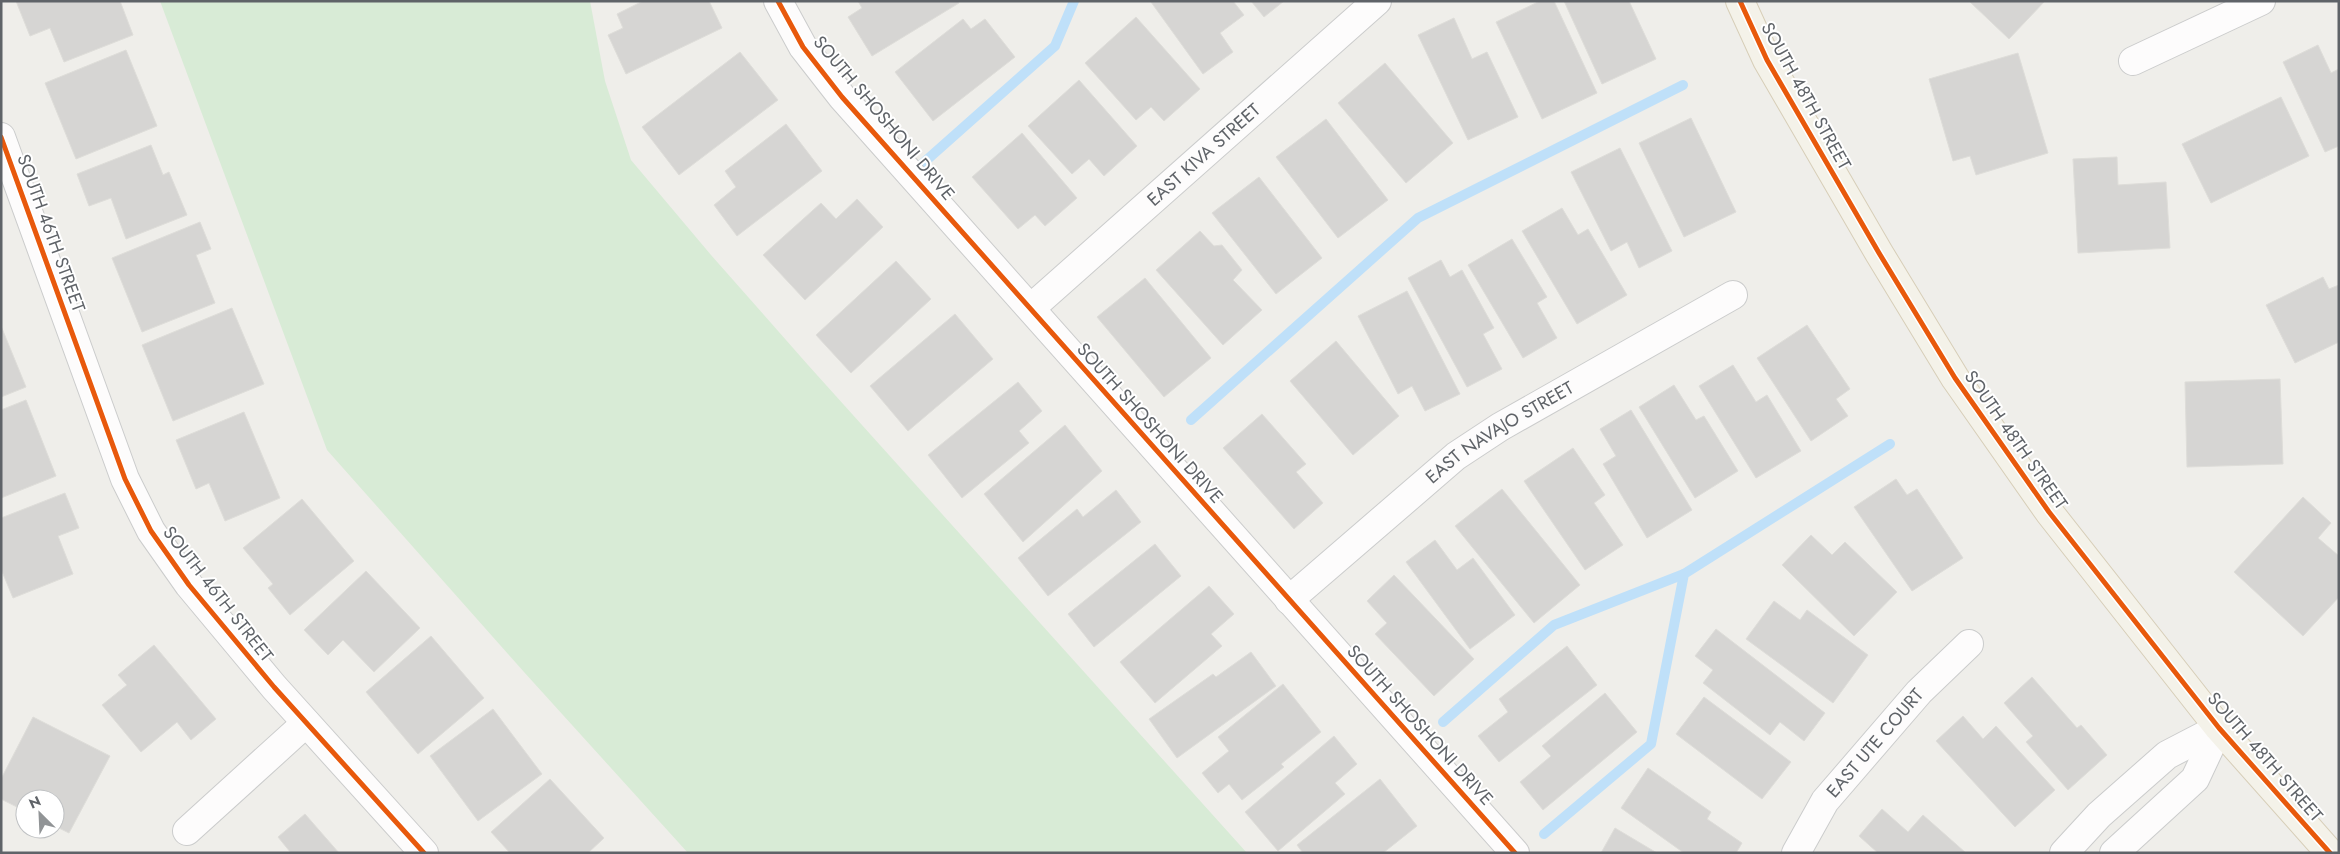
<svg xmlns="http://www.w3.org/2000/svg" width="2340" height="854" viewBox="0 0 2340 854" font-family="Jost,sans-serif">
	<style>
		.green { fill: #d8ebd6 }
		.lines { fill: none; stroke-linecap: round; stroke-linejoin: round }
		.stream { stroke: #bfe0f9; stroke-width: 10 }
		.building { fill: #d6d5d3; stroke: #deddd9 }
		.minor-casing { stroke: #cbcccc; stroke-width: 30 }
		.major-casing { stroke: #d7ceb8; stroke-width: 30 }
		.minor { stroke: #fdfcfc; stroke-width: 28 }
		.major { stroke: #f4f2e9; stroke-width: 28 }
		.cycleway-casing { stroke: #fff; stroke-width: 8 }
		.cycleway { stroke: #e8590c; stroke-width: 5 }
		.labels { text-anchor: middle; stroke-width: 4; stroke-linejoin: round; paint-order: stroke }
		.street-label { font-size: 18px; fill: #5f6368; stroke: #fff }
	</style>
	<rect width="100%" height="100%" fill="#efeeea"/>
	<!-- green -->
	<polygon class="green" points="160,1 590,1 605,81 631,160 711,255 808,365 1247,853 688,853 524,672 327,450"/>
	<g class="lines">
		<!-- stream -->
		<g class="stream">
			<polyline points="912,173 1055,46 1074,1"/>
			<polyline points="1191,420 1418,218 1683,85"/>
			<polyline points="1443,722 1554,625 1684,574"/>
			<polyline points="1544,834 1651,744 1684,574 1890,444"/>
		</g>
	</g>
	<!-- building -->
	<g class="building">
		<polygon points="16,1 120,1 133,35 64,62 50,28 30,36"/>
		<polygon points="643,1 709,1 722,28 626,74 608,35 623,28 617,14"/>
		<polygon points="858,1 958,1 959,3 872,56 848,17 862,8"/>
		<polygon points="1233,1 1244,15 1220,33 1233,52 1203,74 1151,2"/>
		<polygon points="1251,1 1284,1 1264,17"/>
		<polygon points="1540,1 1554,1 1597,93 1542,119 1496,22"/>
		<polygon points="1564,1 1629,1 1656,59 1602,84"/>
		<polygon points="1969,1 2045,1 2009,39"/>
		<polygon points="1136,17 1200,89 1164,121 1151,107 1136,120 1085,63"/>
		<polygon points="1454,18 1472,59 1487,52 1518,117 1468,140 1418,35"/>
		<polygon points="963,19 971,29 985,19 1015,57 933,121 895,72"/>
		<polygon points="2318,45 2331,73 2339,69 2339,146 2325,152 2283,62"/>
		<polygon points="126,50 157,126 76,159 45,83"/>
		<polygon points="740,52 778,100 679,175 642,127"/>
		<polygon points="2018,53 2048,153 1976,175 1970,156 1953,161 1929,79"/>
		<polygon points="1385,63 1453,143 1406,183 1338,103"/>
		<polygon points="1079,80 1137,146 1104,176 1089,159 1072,174 1028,126"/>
		<polygon points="2281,97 2309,156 2211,203 2182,144"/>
		<polygon points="1691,118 1736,212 1684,237 1639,143"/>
		<polygon points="1326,119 1388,200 1338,238 1276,157"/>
		<polygon points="786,124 822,171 737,236 714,205 736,187 725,171"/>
		<polygon points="1022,133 1077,198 1045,226 1035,215 1018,229 972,177"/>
		<polygon points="151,145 163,175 169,172 187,215 126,239 111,198 89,206 77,174"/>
		<polygon points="1620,148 1672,251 1639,268 1627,242 1611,251 1571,172"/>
		<polygon points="2117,157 2118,185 2166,182 2170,248 2078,253 2073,159"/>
		<polygon points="1259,177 1322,258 1276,294 1212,213"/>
		<polygon points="857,199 883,227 805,300 763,255 821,203 836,219"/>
		<polygon points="1562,208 1578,235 1588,229 1627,295 1577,324 1522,231"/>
		<polygon points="200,222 211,249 196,255 215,303 142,332 112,258"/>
		<polygon points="1200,231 1214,246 1222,245 1242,270 1233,280 1262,310 1223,345 1156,270"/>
		<polygon points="1512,239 1547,297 1537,303 1557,338 1523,358 1468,265"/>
		<polygon points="1441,260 1450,277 1462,270 1494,328 1483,334 1502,369 1467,387 1408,278"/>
		<polygon points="896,261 931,299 851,373 816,335"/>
		<polygon points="2323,277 2329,289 2339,285 2339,342 2295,363 2266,305"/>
		<polygon points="1145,278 1211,358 1164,397 1097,317"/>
		<polygon points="1407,291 1460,394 1425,411 1412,386 1398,394 1358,316"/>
		<polygon points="232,308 264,384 173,421 142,345"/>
		<polygon points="955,314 993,359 908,431 870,386"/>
		<polygon points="1807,325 1850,389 1836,399 1848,416 1811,441 1757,358"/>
		<polygon points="1,326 26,387 1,397"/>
		<polygon points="1336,341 1399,416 1353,455 1290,381"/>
		<polygon points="1733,365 1756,402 1767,395 1801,451 1756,478 1699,386"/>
		<polygon points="2280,379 2283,464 2187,467 2185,382"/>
		<polygon points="1018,382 1042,411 1019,431 1029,443 962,498 928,455"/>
		<polygon points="1674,385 1696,420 1704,416 1738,471 1695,498 1639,407"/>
		<polygon points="26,400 56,476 1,498 1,410"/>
		<polygon points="1631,410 1692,510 1647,538 1603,464 1616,456 1600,429"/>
		<polygon points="244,412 280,498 225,521 209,483 196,489 176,440"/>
		<polygon points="1262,414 1306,464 1296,472 1323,503 1294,529 1223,448"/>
		<polygon points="1065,425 1102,471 1023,542 984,494"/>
		<polygon points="1573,448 1605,495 1594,503 1623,545 1585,570 1524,481"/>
		<polygon points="1896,479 1907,495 1917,489 1963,558 1912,591 1854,507"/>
		<polygon points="1502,489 1580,585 1534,623 1455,526"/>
		<polygon points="1116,490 1141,522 1048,596 1018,558 1077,509 1083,517"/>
		<polygon points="65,493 79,528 58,536 73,574 13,598 1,569 1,518"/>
		<polygon points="2303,497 2331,523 2318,538 2339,556 2339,597 2303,636 2234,572"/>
		<polygon points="302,499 354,561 290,615 268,588 273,584 243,548"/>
		<polygon points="1811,535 1832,555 1845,542 1897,592 1854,636 1782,565"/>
		<polygon points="1435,540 1457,570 1473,558 1515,615 1470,649 1406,562"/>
		<polygon points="1155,544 1181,576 1094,647 1068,614"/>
		<polygon points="366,571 420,628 374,672 343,640 328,655 304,630"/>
		<polygon points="1394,575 1474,659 1434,696 1375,634 1387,623 1367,601"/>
		<polygon points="1209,586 1234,614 1211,634 1222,646 1155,703 1120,662"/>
		<polygon points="1774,601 1800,620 1807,610 1868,655 1833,703 1746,639"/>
		<polygon points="1716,629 1825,713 1804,741 1780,722 1770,735 1703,683 1713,670 1695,656"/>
		<polygon points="431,636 484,698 418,754 366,692"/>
		<polygon points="154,645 216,719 191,740 177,722 141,752 102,705 127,685 118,675"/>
		<polygon points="1567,646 1597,685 1499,762 1478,736 1508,712 1499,699"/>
		<polygon points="1251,652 1276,686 1177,758 1149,719 1213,674 1216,677"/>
		<polygon points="2032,677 2077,728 2081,725 2107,755 2068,790 2026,742 2033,736 2004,703"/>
		<polygon points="1283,684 1321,732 1281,764 1284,767 1242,800 1229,784 1218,793 1202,773 1229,751 1218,737"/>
		<polygon points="1605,693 1637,732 1543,810 1520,782 1551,756 1542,746"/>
		<polygon points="1704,697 1791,762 1762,799 1676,734"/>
		<polygon points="493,709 542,774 478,821 430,756"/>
		<polygon points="1963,716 1983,739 1996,726 2055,790 2015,827 1936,741"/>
		<polygon points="33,717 110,756 69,833 55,826 55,799 25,799 25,811 1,799 1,779"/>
		<polygon points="1334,736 1357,764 1335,783 1345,794 1278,851 1245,812"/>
		<polygon points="1648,768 1711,812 1707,819 1742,843 1736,853 1684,853 1621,808"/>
		<polygon points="550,779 604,838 588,853 510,853 491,832"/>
		<polygon points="1380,779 1417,826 1383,853 1303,853 1297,845"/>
		<polygon points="1882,809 1908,832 1923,815 1966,853 1878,853 1859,836"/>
		<polygon points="305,814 339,853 291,853 278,837"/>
		<polygon points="1615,828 1657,853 1601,853"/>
	</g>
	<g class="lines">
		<!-- minor casing -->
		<g class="minor-casing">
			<g id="minor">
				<polyline points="778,1 803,47 842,97 1515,853"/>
				<polyline points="2133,61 2261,1"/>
				<polyline points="1,137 125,479 151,531 189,585 274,687 424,853"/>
				<path id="s1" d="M1031,308L1377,1"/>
				<path id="s2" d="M1289,600L1456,456L1500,427L1733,295"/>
				<polyline points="187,831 306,723"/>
				<path id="s3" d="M1796,853L1825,801L1919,692L1969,644"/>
				<polyline points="2064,853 2099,815 2167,755 2219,728"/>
				<polyline points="2114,853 2195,779 2219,728"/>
			</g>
		</g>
		<!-- major casing -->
		<g class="major-casing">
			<polyline id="major" points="1740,1 1767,60 1879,253 1955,378 2049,512 2219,728 2330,853"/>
		</g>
		<!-- minor -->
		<use href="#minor" class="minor"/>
		<!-- major -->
		<use href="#major" class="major"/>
		<!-- cycleway casing -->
		<g class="cycleway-casing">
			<g id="cycleway">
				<polyline points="778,1 803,47 842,97 1515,853"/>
				<polyline points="1740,1 1767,60 1879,253 1955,378 2049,512 2219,728 2330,853"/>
				<polyline points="1,137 125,479 151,531 189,585 274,687 424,853"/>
			</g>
		</g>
		<!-- cycleway -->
		<use href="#cycleway" class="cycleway"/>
	</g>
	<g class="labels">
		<!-- street labels -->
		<g class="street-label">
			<text transform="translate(1806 96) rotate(61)" y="6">SOUTH 48TH STREET</text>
			<text transform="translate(884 118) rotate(50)" y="6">SOUTH SHOSHONI DRIVE</text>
			<text dy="6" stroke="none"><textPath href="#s1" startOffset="231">EAST KIVA STREET</textPath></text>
			<text transform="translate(51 233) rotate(70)" y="6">SOUTH 46TH STREET</text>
			<text transform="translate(1150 423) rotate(48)" y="6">SOUTH SHOSHONI DRIVE</text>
			<text dy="6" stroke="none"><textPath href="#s2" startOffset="270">EAST NAVAJO STREET</textPath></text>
			<text transform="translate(2016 440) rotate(55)" y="6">SOUTH 48TH STREET</text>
			<text transform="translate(218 594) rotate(52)" y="6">SOUTH 46TH STREET</text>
			<text transform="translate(1420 725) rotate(48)" y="6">SOUTH SHOSHONI DRIVE</text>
			<text dy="6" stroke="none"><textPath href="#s3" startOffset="136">EAST UTE COURT</textPath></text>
			<text transform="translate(2265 757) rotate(49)" y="6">SOUTH 48TH STREET</text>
		</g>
	</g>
	<!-- border -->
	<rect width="2340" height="854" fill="none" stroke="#5f6368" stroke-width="5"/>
	<!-- north arrow -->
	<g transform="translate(40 814) rotate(336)"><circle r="24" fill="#ffffff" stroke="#bfc1c3"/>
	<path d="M0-4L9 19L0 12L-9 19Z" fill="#919496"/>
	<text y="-8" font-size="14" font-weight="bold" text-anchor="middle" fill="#5f6368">N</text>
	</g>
</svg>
